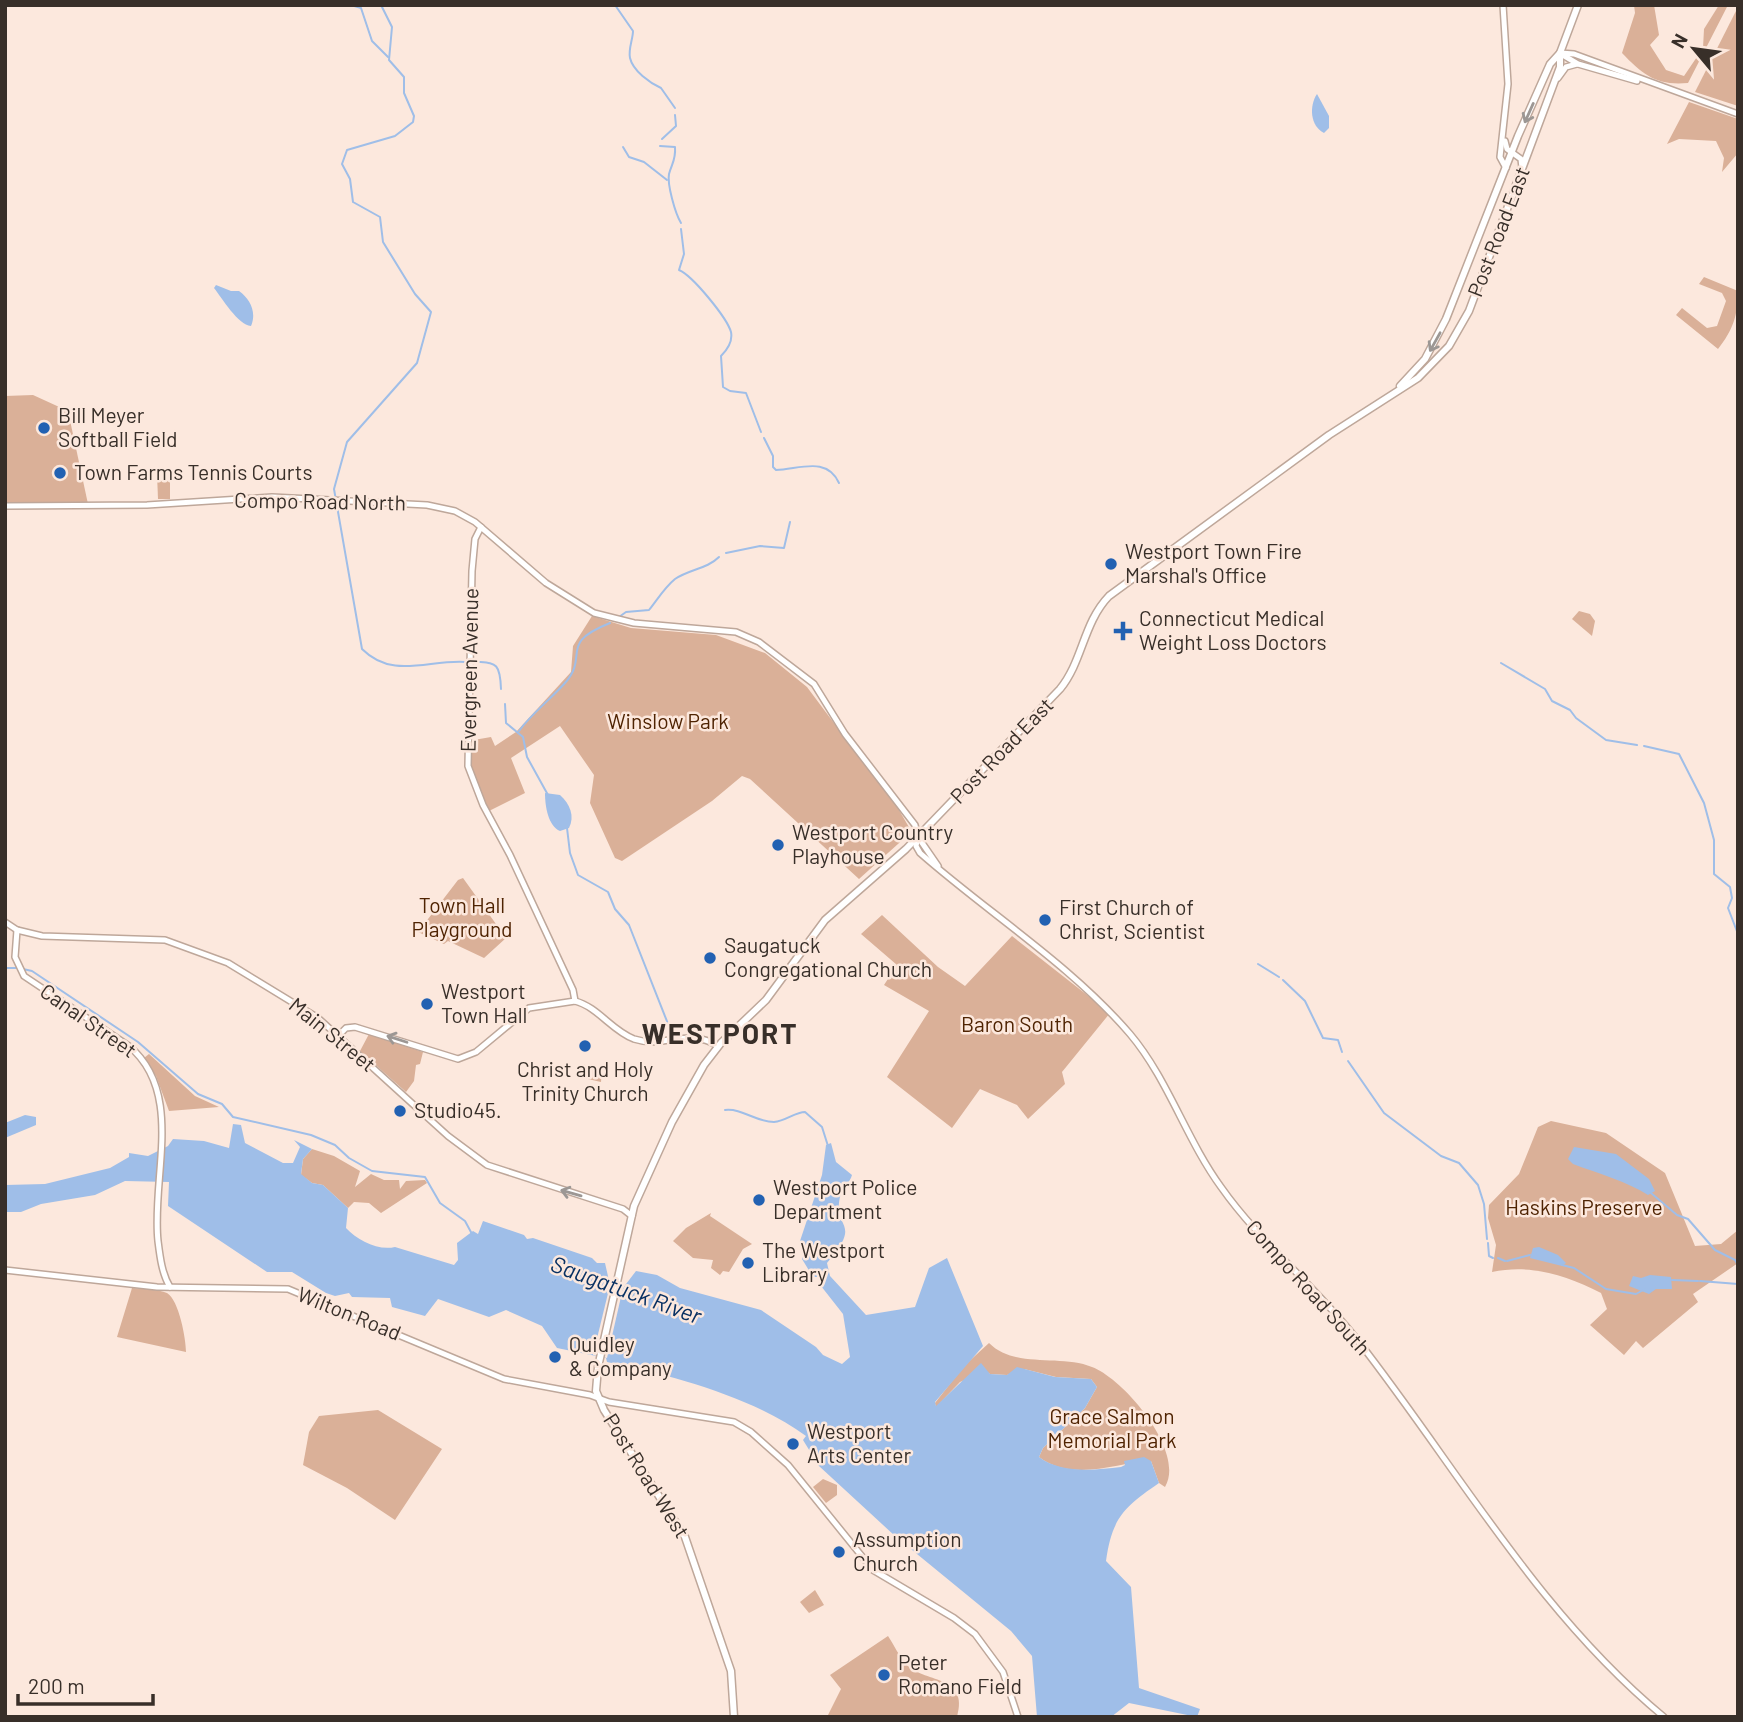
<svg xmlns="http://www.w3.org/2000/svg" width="1743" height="1722" viewBox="0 0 1743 1722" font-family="Barlow,sans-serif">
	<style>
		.green { fill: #dab098 }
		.water { fill: #9fbee8 }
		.pier { fill: #fce8dd }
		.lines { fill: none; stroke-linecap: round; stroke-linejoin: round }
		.stream { stroke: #9fbee8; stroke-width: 2 }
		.secondary-casing { stroke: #bea79a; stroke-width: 8 }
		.primary-casing { stroke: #bea79a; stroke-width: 9 }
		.secondary { stroke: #fff; stroke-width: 5 }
		.primary { stroke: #fff; stroke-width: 6 }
		.oneway { stroke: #9c9794 }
		.poi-dot { fill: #2261b2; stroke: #fce8dd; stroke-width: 2.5 }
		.labels { text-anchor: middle; stroke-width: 5; stroke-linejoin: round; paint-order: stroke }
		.street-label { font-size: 21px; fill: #382f29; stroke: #fce8dd }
		.poi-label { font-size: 21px; fill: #382f29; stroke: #fce8dd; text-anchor: start }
		.park-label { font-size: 21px; fill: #4f2302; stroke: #fce8dd }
		.water-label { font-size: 23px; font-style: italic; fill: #093163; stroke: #fce8dd }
		.district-label { font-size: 28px; font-weight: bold; letter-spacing: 2px; fill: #382f29; stroke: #fce8dd }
	</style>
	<rect width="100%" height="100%" fill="#fce8dd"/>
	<!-- green -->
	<g class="green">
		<path d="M1634,5H1654L1659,35L1650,45L1666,70L1684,76L1703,48L1704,29L1719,5H1728L1688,83C1657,86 1643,75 1622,53L1635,13Z"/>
		<polygon points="1738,7 1738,106 1695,92"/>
		<polygon points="1689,102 1738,119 1738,153 1722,172 1724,158 1716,141 1679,139 1667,144"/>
		<path d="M1704,277L1738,291C1738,315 1733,330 1718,349L1676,315L1682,308L1707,328L1717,326L1726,301L1722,293L1699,284Z"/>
		<polygon points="33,395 68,411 88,504 5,504 5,396"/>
		<polygon points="157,474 170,474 170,499 158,499"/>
		<polygon points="1579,611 1590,614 1595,621 1592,636 1572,619"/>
		<polygon points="592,616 631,628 716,635 765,653 807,687 899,810 910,829 908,835 859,879 750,779 742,776 712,801 622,861 615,858 590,803 594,775 560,726 511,758 525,793 489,811 471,769 468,741 491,737 495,746 516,732 571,672 573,646"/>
		<polygon points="463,878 506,938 484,958 448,941 444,944 418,932 458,880"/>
		<polygon points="882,915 938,967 965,986 1012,936 1110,1013 1062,1072 1065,1084 1028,1119 1017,1105 980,1089 952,1128 887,1077 929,1011 884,985 897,965 861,934"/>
		<polygon points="369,1034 423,1052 420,1064 416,1065 414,1081 406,1092 360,1051"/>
		<polygon points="149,1054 195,1096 219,1107 169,1111 156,1076 144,1058"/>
		<polygon points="581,1064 602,1069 601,1082 579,1077"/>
		<path d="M1551,1121L1606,1133L1665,1173L1695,1246L1721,1244L1738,1230V1263L1693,1294L1698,1302L1643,1348L1636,1341L1624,1355L1590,1325L1607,1309L1601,1293C1566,1275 1531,1264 1492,1272L1496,1245L1488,1218L1489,1205L1519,1174L1538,1127Z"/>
		<polygon points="312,1149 334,1156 360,1171 355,1187 371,1174 384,1180 399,1180 400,1189 406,1181 425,1180 427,1183 381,1213 369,1203 354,1202 348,1208 323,1185 312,1183 301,1175 303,1159"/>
		<polygon points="711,1213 710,1216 752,1244 743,1249 729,1272 723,1271 720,1275 711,1268 713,1260 693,1258 673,1241 686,1228"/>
		<path d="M132,1288C142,1289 158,1289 167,1293C179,1300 186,1339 186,1352L117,1337Z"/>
		<path d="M989,1343C1015,1369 1060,1354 1092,1367C1124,1379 1186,1452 1165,1487L1159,1483L1151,1461C1117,1462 1074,1483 1039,1457L1043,1448L1085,1408L1097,1387L1091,1379L1056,1377L1024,1369L1007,1375L990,1374L985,1371L960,1382L936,1407L935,1403L964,1366Z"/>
		<polygon points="378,1410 442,1449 395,1520 347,1488 303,1465 309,1432 319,1416"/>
		<polygon points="823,1479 837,1485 837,1495 826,1503 813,1487"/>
		<polygon points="815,1590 824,1605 809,1613 800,1602"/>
		<path d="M888,1636C894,1645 899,1656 906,1664C922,1683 970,1674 957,1717H827L841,1689L830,1675Z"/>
	</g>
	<!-- water -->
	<g class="water">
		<path d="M1317,94L1329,116V128L1324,133C1310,126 1309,106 1317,94Z"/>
		<path d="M216,285L231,291H239C250,299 257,312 251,326C238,325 222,298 214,288Z"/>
		<path d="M545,793L560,795C570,804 575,816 569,828L560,831C548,826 545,806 545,793Z"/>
		<polygon points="25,1115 36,1117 36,1125 5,1138 5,1123"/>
		<path d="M233,1124L241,1125L245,1143L283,1163H293L300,1147L294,1140L312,1149L303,1159L301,1174L312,1183L323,1185L348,1208L346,1228C357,1240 378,1251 395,1247L454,1265L458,1260L457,1243L473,1231L478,1234L483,1221L524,1235L527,1239L533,1238L592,1258L597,1263H605L610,1285L623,1288L636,1271L657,1275L680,1288L761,1310L816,1347L823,1355L842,1364L850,1357L843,1314L821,1286L822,1277H813L802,1259L804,1253L799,1244L822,1175L826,1145L831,1143L836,1162L852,1175C850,1183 843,1186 841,1193C830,1231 865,1219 827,1263L830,1276L866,1315L915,1307L929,1268L947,1258L983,1346L935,1402L936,1406L981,1363L990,1374L1007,1375L1017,1367L1055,1377L1091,1379L1097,1387L1085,1408L1043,1448L1039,1457C1062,1474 1094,1470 1121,1467L1125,1465L1124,1461L1144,1457L1151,1461L1159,1483C1124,1507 1112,1518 1106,1561L1131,1587L1139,1688L1200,1709L1197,1717L1129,1703L1111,1717H1037L1032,1656L1011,1631L895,1536L819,1466L803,1440L806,1436C753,1397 671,1375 607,1362L606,1358L557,1348L542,1326L506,1310L489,1317L438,1299L425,1316L392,1307L390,1298L352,1297L349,1293L335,1296L326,1293L292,1272H267L168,1206L169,1182L125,1181L95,1195L41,1204L21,1212H5V1185L45,1184L110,1168L129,1157V1153L148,1156L168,1146L173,1139L204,1141L229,1148Z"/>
		<path d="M1574,1147L1616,1154L1649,1179L1655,1191L1648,1195C1628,1182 1597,1173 1573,1164L1568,1159Z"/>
		<polygon points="1539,1247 1558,1255 1566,1263 1562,1266 1530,1258 1533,1248"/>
		<polygon points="1650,1275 1671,1277 1672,1289 1656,1289 1649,1294 1629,1286 1633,1276 1641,1278"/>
	</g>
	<!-- pier -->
	<polygon class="pier" points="610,1285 623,1288 607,1358 593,1355"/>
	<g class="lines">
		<!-- stream -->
		<g class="stream">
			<polyline points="351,5 361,8 372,41 388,57"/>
			<path d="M381,5L392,27L389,60L404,77V93L414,116L413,122L395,136L347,150L342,164L350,179L353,202L380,217L383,242L415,294L431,312L417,363L347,442L334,489L362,649C393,680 429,659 466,662"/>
			<path d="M615,5L633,31C633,39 628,49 630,58C633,71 650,83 661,88L675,108"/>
			<polyline points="662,139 676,126 675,115"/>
			<path d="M660,146L675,147C676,160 672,163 669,174C667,184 675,213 681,223"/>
			<polyline points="623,147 629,157 644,162 667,180"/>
			<path d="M681,229L684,254L679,270C693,276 727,318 731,332C733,342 727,350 721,356L723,387L730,391L746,393L761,432"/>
			<path d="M764,438L773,456V467L776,470C800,469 827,456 839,483"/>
			<polyline points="726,553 760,546 784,548 790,522"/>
			<path d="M619,617L626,612L649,610C657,600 665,587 675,579C690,569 707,569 719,557"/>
			<path d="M471,661C494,664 500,659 501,689"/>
			<polyline points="1501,663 1545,689 1552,701 1570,710 1576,718 1606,740 1637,745"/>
			<polyline points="505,704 506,723 523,737 527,757 548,795"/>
			<path d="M519,731C532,713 550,700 565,683C590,655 557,644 610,623"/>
			<polyline points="1644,746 1679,754 1704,803 1714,840 1714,874 1730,887 1732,898 1728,908 1738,934"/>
			<polyline points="567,828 570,853 578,875 608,892 615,909 629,925 672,1034"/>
			<polyline points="1258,964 1279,977"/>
			<polyline points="5,968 18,968"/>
			<polyline points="23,969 32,971 138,1042 198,1094 222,1104 233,1117 311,1135 335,1145 349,1158 372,1171 425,1177 440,1203 465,1221 472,1234"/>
			<polyline points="1283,980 1305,1001 1323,1038 1338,1040 1342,1052"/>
			<polyline points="1348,1061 1384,1113 1441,1156 1459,1163 1478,1185 1484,1204 1487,1239"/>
			<path d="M725,1110C742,1108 756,1122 774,1122C786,1121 795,1112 805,1112L822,1127L828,1146"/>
			<polyline points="1651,1193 1677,1215 1688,1219 1715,1250 1735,1260 1738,1265"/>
			<polyline points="1488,1243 1489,1256 1493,1258"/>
			<polyline points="1498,1258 1505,1261"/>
			<polyline points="1507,1261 1530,1255"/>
			<polyline points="1562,1265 1574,1268 1606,1289 1636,1294 1645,1289"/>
			<polyline points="1672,1280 1698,1281"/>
			<polyline points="1700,1281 1738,1284"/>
		</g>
		<!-- secondary casing -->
		<g class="secondary-casing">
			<g id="secondary">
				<polyline points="1503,5 1508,84 1500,157 1506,168"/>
				<polyline points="1560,53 1574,54 1738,114"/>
				<polyline points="1561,54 1578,64 1637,81"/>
				<polyline points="1558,78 1566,67 1577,64"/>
				<polyline points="1505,141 1507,149 1521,159 1522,168"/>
				<path d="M5,506L147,505L272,497L427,505L455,511L475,522L546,583L594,613L634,623L736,632L759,642L814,684L845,734L915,825L918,837L916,846L920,853C988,913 1070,964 1130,1034C1168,1079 1186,1139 1221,1187C1261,1244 1317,1287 1359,1342C1458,1469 1538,1613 1664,1717"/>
				<polyline points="481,527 475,539 472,571 468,766 483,805 510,855 573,990 575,1001"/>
				<polyline points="918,837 938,866"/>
				<polyline points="5,922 17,930 42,936 165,940 228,963 318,1018 448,1136 487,1165 623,1209 632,1216"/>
				<path d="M17,930L15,957L24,976L129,1046C185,1093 151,1178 158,1241C160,1257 162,1274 170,1287"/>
				<path d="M338,1036L346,1028L355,1027L458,1059L476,1052L529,1008L575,1001C598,1007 612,1031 634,1039C665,1049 687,1027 718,1046"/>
				<polyline points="5,1270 157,1287 288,1289 504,1379 590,1395 609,1402 734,1422 751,1432 788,1465 873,1570 954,1618 975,1634 1003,1672 1018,1717"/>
			</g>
		</g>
		<!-- primary casing -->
		<g class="primary-casing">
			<g id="primary">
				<polyline points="1400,386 1425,359 1446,319 1518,136 1550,64 1560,53"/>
				<path d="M734,1717L731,1671L685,1537L604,1410L596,1391L598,1367L634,1206L672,1122L704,1065L721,1043L766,1000L825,920L906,849L1060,689C1083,661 1083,623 1109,596L1329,435L1418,378L1449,346L1469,311L1560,67V53L1578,5"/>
			</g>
		</g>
		<!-- secondary -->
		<use href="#secondary" class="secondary"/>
		<!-- primary -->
		<use href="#primary" class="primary"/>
	</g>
	<!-- one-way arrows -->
	<defs><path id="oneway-shaft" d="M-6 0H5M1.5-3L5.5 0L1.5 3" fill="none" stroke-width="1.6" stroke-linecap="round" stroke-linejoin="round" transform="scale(1.75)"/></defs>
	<g class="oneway">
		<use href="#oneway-shaft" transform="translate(1529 113) rotate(114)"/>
		<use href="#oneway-shaft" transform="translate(1435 342) rotate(119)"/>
		<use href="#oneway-shaft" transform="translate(397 1039) rotate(-162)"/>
		<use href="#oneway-shaft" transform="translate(571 1193) rotate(-164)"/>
	</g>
	<!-- markers -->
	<g class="poi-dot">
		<circle cx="44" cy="428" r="7"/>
		<circle cx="60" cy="473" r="7"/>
		<circle cx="1111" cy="564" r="7"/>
		<path d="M1119.5 620.5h7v7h7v7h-7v7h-7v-7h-7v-7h7z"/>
		<circle cx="778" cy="845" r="7"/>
		<circle cx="1045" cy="920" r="7"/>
		<circle cx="710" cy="958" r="7"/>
		<circle cx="427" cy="1004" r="7"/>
		<circle cx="585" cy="1046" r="7"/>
		<circle cx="400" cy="1111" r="7"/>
		<circle cx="759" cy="1200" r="7"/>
		<circle cx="748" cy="1263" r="7"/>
		<circle cx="555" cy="1357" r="7"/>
		<circle cx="793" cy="1444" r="7"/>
		<circle cx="839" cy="1552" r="7"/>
		<circle cx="884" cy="1675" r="7"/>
	</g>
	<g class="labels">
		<!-- street labels -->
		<g class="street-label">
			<text transform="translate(1499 232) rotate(-69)" y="7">Post Road East</text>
			<text transform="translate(320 502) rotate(1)" y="7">Compo Road North</text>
			<text transform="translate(470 670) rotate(-89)" y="7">Evergreen Avenue</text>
			<text transform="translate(1002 751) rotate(-46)" y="7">Post Road East</text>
			<text transform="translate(88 1021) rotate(35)" y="7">Canal Street</text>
			<text transform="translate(332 1035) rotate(39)" y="7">Main Street</text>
			<text transform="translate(1308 1288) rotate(48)" y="7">Compo Road South</text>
			<text transform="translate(349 1314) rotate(22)" y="7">Wilton Road</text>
			<text transform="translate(646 1476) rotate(58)" y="7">Post Road West</text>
		</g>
		<!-- poi labels -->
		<g class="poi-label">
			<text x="58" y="423">Bill Meyer<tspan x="58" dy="24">Softball Field</tspan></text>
			<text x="74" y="480">Town Farms Tennis Courts</text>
			<text x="1125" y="559">Westport Town Fire<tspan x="1125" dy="24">Marshal's Office</tspan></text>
			<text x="1139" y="626">Connecticut Medical<tspan x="1139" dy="24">Weight Loss Doctors</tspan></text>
			<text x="792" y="840">Westport Country<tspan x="792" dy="24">Playhouse</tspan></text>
			<text x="1059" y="915">First Church of<tspan x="1059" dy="24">Christ, Scientist</tspan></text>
			<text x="724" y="953">Saugatuck<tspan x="724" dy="24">Congregational Church</tspan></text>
			<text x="441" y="999">Westport<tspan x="441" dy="24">Town Hall</tspan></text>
			<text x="585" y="1077" text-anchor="middle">Christ and Holy<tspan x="585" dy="24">Trinity Church</tspan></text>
			<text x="414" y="1118">Studio45.</text>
			<text x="773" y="1195">Westport Police<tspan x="773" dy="24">Department</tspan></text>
			<text x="762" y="1258">The Westport<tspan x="762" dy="24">Library</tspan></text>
			<text x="569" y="1352">Quidley<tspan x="569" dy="24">&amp; Company</tspan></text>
			<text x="807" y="1439">Westport<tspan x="807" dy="24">Arts Center</tspan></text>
			<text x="853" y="1547">Assumption<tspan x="853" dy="24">Church</tspan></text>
			<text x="898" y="1670">Peter<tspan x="898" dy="24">Romano Field</tspan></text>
		</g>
		<!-- park labels -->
		<g class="park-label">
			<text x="668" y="729">Winslow Park</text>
			<text x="462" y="913">Town Hall<tspan x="462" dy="24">Playground</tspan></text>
			<text x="1017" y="1032">Baron South</text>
			<text x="1584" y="1215">Haskins Preserve</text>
			<text x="1112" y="1424">Grace Salmon<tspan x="1112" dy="24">Memorial Park</tspan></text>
		</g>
		<!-- water labels -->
		<g class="water-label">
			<text transform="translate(626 1290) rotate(20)" y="8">Saugatuck River</text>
		</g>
		<!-- district labels -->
		<g class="district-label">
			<text x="720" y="1044">WESTPORT</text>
		</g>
	</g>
	<!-- border -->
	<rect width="1743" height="1722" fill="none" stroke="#382f29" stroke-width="14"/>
	<!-- north arrow -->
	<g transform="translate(1694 49) rotate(299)" stroke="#fce8dd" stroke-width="5" paint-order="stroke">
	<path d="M0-5L12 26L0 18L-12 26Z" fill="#382f29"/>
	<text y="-10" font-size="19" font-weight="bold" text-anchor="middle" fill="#382f29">N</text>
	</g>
	<!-- scale -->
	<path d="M18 1694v10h135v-10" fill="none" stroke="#382f29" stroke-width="3.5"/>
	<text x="28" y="1694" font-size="21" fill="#382f29" stroke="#fce8dd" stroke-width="5" paint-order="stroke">200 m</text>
</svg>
